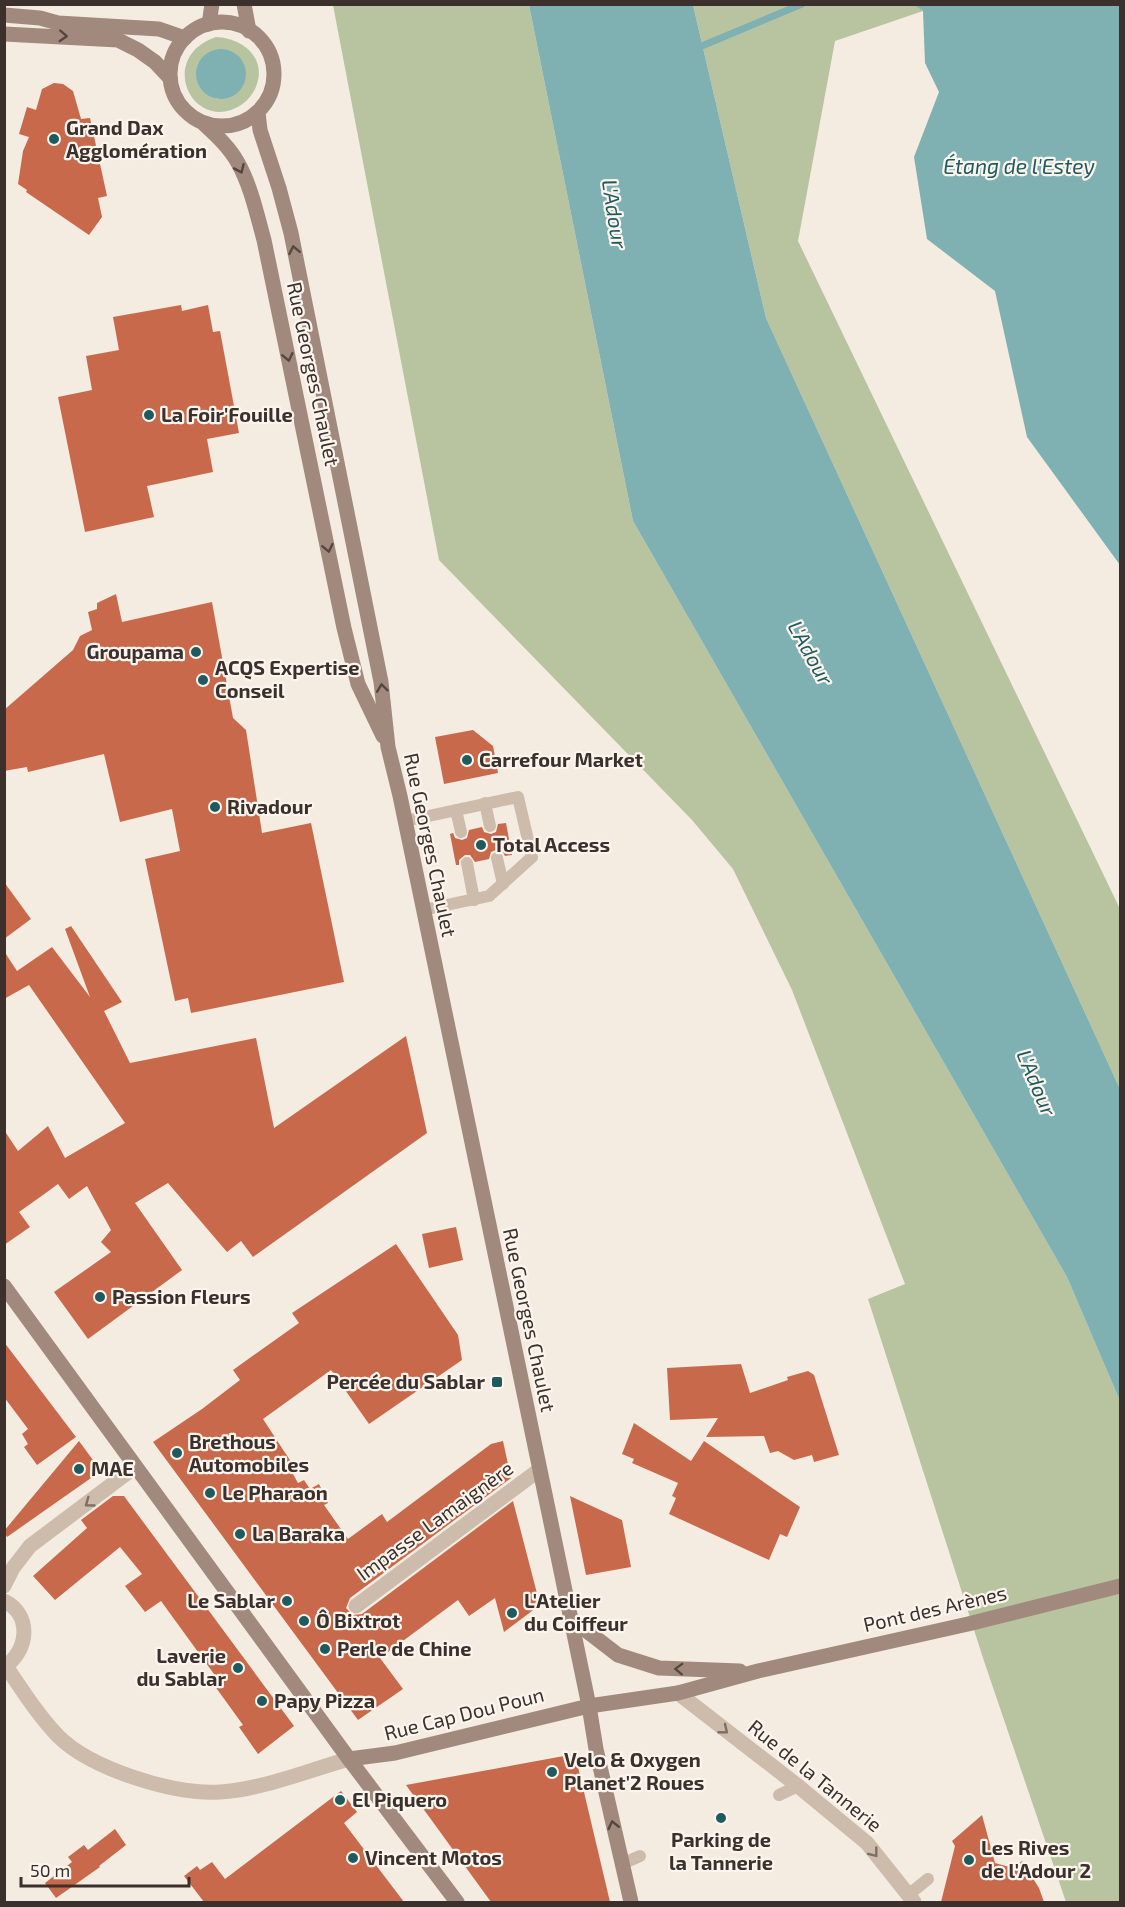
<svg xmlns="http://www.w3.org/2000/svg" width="1125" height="1907" viewBox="0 0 1125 1907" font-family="'Exo 2',sans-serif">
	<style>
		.green { fill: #b8c4a0; fill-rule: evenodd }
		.water { fill: #7fb0b2 }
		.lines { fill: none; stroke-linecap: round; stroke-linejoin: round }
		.stream { stroke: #7fb0b2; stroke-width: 7 }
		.building { fill: #c8694b }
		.lane { stroke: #cdbbac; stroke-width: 12 }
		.street { stroke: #cdbbac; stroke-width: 15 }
		.secondary { stroke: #a18a7d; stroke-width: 15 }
		.oneway { stroke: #544640 }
		.oneway2 { stroke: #7d6f65 }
		.poi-dot { fill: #1f5a5e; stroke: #fbf5ee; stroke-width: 2 }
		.labels { text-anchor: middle; stroke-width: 4.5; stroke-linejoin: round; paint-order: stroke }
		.poi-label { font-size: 20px; font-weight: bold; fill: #3b302b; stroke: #fbf5ee; text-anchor: start }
		.street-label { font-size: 20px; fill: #3b302b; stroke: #fbf5ee }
		.water-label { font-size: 21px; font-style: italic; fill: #1f5a5e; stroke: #fbf5ee }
	</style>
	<rect width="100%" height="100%" fill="#f4ebe1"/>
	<!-- green -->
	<g class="green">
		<polygon points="915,4 923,11 835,41 798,241 1120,909 1120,1089 766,318 693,5"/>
		<polygon points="333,5 529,5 633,521 1067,1277 1120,1401 1120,1902 1066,1902 984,1661 868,1299 905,1284 792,990 733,869 692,820 439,560"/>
		<path d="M216,37C243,38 269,59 255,89C250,99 242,106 231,110C188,124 160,56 216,37ZM246,74C243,93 233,93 217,99L202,90Z"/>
	</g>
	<!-- water -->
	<g class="water">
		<polygon points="529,5 693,5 766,318 1120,1089 1120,1401 1067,1277 633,521"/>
		<polygon points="915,5 1120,5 1120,565 1027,437 995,291 927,239 914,157 939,92 925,63 923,11"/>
		<circle cx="221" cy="74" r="25"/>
	</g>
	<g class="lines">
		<!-- stream -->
		<polyline class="stream" points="697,48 802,4"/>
	</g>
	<!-- building -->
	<g class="building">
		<polygon points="54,83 63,84 73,91 81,119 90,118 107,196 98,198 102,217 89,235 26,192 27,190 18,184 23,151 29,137 19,134 27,107 36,110 42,89"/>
		<polygon points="181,305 182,311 208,305 213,332 220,331 239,433 207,439 213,472 147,486 154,517 85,532 58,397 92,390 86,356 119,350 113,317"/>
		<polygon points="116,594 122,622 212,602 233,718 246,730 262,833 311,823 344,982 191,1013 188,998 175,1001 145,859 180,851 172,809 120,822 104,754 28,772 27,767 4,771 4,710 73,650 80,636 92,630 88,612 97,609 97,603"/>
		<polygon points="473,730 493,746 498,773 444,784 435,737"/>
		<polygon points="506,823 512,855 505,856 503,852 496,850 491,852 489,859 475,862 470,855 465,855 459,860 459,865 456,865 450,834 453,833 455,838 462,840 467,838 469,830 482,827 484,832 491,834 496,832 498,824"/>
		<polygon points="4,882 31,919 4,939"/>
		<polygon points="71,926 122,1002 104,1011 130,1063 256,1038 274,1128 406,1036 427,1133 253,1257 241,1241 227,1252 168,1183 135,1203 182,1270 88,1339 54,1292 111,1252 101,1242 111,1230 87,1186 69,1199 58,1184 43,1195 19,1212 30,1227 4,1245 4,1130 18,1151 48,1126 65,1158 125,1123 29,985 4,999 4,951 17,971 52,947 90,997 65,929"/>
		<polygon points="456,1227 463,1260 429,1268 422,1234"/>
		<polygon points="396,1244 458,1335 462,1360 369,1424 331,1370 263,1419 297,1471 293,1474 298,1483 304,1480 310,1489 319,1484 328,1503 324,1505 348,1539 382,1514 387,1522 491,1444 503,1441 511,1478 350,1598 346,1608 353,1615 362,1614 513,1501 540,1605 504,1632 495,1598 469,1616 458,1600 380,1658 403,1689 358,1720 153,1442 202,1409 240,1380 233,1370 299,1323 292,1313"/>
		<polygon points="4,1342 76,1437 37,1465 24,1447 28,1444 22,1434 28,1429 4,1397"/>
		<polygon points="741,1364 750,1393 788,1380 787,1377 808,1371 814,1375 839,1455 814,1462 812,1455 794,1460 778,1451 770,1453 764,1436 706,1437 718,1418 670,1420 667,1368"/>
		<polygon points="634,1423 691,1461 704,1441 800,1507 787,1537 780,1534 769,1560 669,1514 676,1498 672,1496 678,1483 632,1463 634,1459 622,1454"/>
		<polygon points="79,1441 101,1471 7,1537 4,1531"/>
		<polygon points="113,1496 124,1496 294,1726 258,1754 239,1727 243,1725 209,1678 214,1674 161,1601 145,1612 125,1586 142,1574 120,1547 55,1600 33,1576 87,1528 81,1520"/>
		<polygon points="570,1496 622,1520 631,1567 586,1575"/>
		<polygon points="575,1754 610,1902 491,1902 406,1785"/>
		<polygon points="341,1791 357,1812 344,1823 404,1902 204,1902 184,1876 197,1866 200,1870 212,1862 225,1879"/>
		<polygon points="982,1815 995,1863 1013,1868 1022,1861 1039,1888 1044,1902 941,1902 955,1846 952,1841"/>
		<polygon points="115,1829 126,1845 99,1866 100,1867 56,1898 45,1883 72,1862 68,1857 84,1845 88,1850"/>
	</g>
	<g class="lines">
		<!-- lane -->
		<g class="lane">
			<polyline points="485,803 490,826"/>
			<polyline points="456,810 461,832"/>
			<polyline points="405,821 518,797 532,857 489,896 423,910"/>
			<polyline points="497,858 503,884"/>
			<polyline points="467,863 474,900"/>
			<polyline points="779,1795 798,1786"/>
			<polyline points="622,1864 640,1856"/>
			<polyline points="908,1895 928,1879"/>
		</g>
		<!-- street -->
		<g class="street">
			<polyline points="4,1586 13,1568 30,1546 135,1467"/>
			<path d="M4,1601C33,1615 28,1652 4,1667"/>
			<polyline points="356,1606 539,1470"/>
			<path d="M6,1666C22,1690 38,1715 58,1736C91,1769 174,1795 220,1792C264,1789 306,1771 349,1759"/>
			<polyline points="678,1693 798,1786 867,1843 914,1902"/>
		</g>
		<!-- secondary -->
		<g class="secondary">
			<polyline points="244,4 249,31"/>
			<polyline points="4,15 40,18 58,23 159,29 185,38"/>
			<circle cx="222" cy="74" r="52"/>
			<polyline points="209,24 212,4"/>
			<polyline points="4,34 118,40 138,50 155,62 170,78"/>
			<polyline points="258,112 260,130 279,188 291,233 381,682 388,747 400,796 589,1706 596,1749 631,1902"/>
			<path d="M204,124C217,136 230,148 238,163C251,186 257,215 264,240L344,628L358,684L383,736"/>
			<polyline points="4,1286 349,1759 457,1902"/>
			<polyline points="570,1618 618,1655 659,1668 740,1671"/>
			<polyline points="349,1759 395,1753 589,1706 678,1693 758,1671 968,1624 1120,1586"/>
		</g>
	</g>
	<!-- one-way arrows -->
	<defs><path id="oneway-chevron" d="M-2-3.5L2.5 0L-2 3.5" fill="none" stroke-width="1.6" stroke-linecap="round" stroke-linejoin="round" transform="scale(1.5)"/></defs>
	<g class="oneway">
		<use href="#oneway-chevron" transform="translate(63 36) rotate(3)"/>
		<use href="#oneway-chevron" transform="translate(240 169) rotate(66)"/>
		<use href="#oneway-chevron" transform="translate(294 250) rotate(-101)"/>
		<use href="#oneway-chevron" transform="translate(288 357) rotate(78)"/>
		<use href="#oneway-chevron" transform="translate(328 548) rotate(78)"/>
		<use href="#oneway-chevron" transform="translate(382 688) rotate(-97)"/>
		<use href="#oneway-chevron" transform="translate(679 1669) rotate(-178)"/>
		<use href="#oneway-chevron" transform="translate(613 1825) rotate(-103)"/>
	</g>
	<g class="oneway2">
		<use href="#oneway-chevron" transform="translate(89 1503) rotate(144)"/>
		<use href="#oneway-chevron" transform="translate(724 1730) rotate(39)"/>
		<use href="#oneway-chevron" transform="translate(874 1853) rotate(52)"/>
	</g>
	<!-- markers -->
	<g class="poi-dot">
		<circle cx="54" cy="139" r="6"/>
		<circle cx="149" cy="415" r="6"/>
		<circle cx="196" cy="652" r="6"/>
		<circle cx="203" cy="680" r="6"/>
		<circle cx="467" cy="760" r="6"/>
		<circle cx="215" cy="807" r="6"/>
		<circle cx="481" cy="845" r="6"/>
		<circle cx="100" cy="1297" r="6"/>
		<rect x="491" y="1376" width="12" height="12" rx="3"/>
		<circle cx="177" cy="1453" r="6"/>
		<circle cx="79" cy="1469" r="6"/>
		<circle cx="210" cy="1493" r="6"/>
		<circle cx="240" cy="1534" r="6"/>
		<circle cx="287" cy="1601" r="6"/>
		<circle cx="512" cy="1613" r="6"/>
		<circle cx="304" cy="1621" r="6"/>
		<circle cx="325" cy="1649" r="6"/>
		<circle cx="238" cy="1668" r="6"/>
		<circle cx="262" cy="1701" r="6"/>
		<circle cx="552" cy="1772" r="6"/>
		<circle cx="340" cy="1800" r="6"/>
		<circle cx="721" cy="1818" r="6"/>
		<circle cx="353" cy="1858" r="6"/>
		<circle cx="969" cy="1860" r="6"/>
	</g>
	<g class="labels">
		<!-- poi labels -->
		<g class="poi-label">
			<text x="66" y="135">Grand Dax<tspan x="66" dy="23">Agglomération</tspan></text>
			<text x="161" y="422">La Foir'Fouille</text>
			<text x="184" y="659" text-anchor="end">Groupama</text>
			<text x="215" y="675">ACQS Expertise<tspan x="215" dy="23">Conseil</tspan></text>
			<text x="479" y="767">Carrefour Market</text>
			<text x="227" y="814">Rivadour</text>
			<text x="493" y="852">Total Access</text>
			<text x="112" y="1304">Passion Fleurs</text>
			<text x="485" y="1389" text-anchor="end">Percée du Sablar</text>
			<text x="189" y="1449">Brethous<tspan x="189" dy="23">Automobiles</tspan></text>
			<text x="91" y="1476">MAE</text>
			<text x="222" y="1500">Le Pharaon</text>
			<text x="252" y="1541">La Baraka</text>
			<text x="275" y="1608" text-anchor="end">Le Sablar</text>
			<text x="524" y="1608">L'Atelier<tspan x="524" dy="23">du Coiffeur</tspan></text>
			<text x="316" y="1628">Ô Bixtrot</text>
			<text x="337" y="1656">Perle de Chine</text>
			<text x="226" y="1663" text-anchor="end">Laverie<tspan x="226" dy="23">du Sablar</tspan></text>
			<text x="274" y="1708">Papy Pizza</text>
			<text x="564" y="1767">Velo &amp; Oxygen<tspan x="564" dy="23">Planet'2 Roues</tspan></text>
			<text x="352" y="1807">El Piquero</text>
			<text x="721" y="1847" text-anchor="middle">Parking de<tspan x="721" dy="23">la Tannerie</tspan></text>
			<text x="981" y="1855">Les Rives<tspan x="981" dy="23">de l'Adour 2</tspan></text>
			<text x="365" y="1865">Vincent Motos</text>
		</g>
		<!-- street labels -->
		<g class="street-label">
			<text transform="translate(313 374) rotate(78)" y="7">Rue Georges Chaulet</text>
			<text transform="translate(430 845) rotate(78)" y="7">Rue Georges Chaulet</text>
			<text transform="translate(529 1320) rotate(78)" y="7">Rue Georges Chaulet</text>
			<text transform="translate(435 1521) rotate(-36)" y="7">Impasse Lamaignère</text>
			<text transform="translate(935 1609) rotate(-13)" y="7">Pont des Arènes</text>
			<text transform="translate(464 1714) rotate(-14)" y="7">Rue Cap Dou Poun</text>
			<text transform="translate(815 1776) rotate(39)" y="7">Rue de la Tannerie</text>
		</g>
		<!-- water labels -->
		<g class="water-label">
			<text x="1019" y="174">Étang de l'Estey</text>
			<text transform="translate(614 214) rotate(81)" y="7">L'Adour</text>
			<text transform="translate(810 653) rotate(61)" y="7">L'Adour</text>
			<text transform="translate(1036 1083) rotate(67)" y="7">L'Adour</text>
		</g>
	</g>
	<!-- border -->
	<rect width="1125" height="1907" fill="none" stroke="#3b302b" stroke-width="12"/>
	<!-- scale -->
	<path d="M21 1877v9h168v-9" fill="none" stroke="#3b302b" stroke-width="3"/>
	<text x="30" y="1877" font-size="18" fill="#3b302b" stroke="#fbf5ee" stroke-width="4.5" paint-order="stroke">50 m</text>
</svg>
